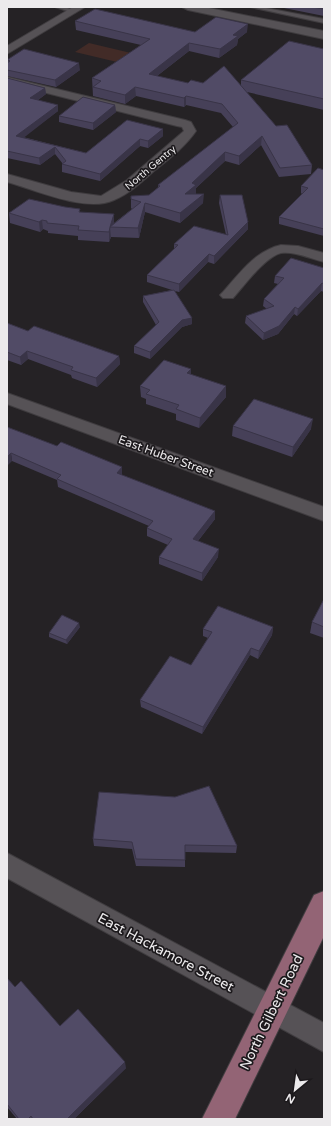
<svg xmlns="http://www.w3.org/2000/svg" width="331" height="1126" viewBox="0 0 331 1126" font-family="'Varela Round',sans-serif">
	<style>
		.green { fill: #422b27 }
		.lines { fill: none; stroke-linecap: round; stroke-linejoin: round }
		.service-casing { stroke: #3f3c3f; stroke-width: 2 }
		.minor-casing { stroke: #3f3c3f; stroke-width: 2 }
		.secondary-casing { stroke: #3f3c3f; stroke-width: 2 }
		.primary-casing { stroke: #3f3c3f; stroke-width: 2 }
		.service { fill: #565256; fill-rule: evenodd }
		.minor { fill: #565256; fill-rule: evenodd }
		.secondary { fill: #565256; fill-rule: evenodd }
		.primary { fill: #936475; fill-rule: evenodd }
		.wall { fill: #464058 }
		.shaded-wall { fill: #393447 }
		.building { fill: #514b66; stroke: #393447 }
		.labels { text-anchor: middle; stroke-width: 3.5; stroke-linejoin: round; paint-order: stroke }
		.far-street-label { font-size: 10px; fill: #eceaec; stroke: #1c191c }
		.street-label { font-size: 12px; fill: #eceaec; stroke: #1c191c }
		.near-street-label { font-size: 14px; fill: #eceaec; stroke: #1c191c }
	</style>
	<rect width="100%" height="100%" fill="#252225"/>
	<!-- green -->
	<polygon class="green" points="89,43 131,53 117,62 75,52"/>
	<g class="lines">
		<!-- service casing -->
		<g class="service-casing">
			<g id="service">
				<polygon points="55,7 64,7 77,11 74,13"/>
				<polygon points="250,7 261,7 324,19 324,23"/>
			</g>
		</g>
		<!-- minor casing -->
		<g class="minor-casing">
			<g id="minor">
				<polygon points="73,7 85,7 7,54 7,46"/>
				<path d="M7,77L185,120L191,122L196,131C185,147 169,159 154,171C142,182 129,194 114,200C86,213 36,190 7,182V174L71,192L101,196L127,180L184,131L182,127L177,126L7,83Z"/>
				<path d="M281,245L298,246L324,253V262C311,259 295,251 281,253C265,257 244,286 233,298H223L220,295L223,292C240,273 255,251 281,245Z"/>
				<polygon points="7,393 324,507 324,521 7,404"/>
				<polygon points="7,853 324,1023 324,1052 7,878"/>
			</g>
		</g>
		<!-- secondary casing -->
		<g class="secondary-casing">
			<polygon id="secondary" points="182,7 204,7 324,31 324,39 188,10"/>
		</g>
		<!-- primary casing -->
		<g class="primary-casing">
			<polygon id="primary" points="324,891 324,936 235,1119 202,1119 314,895"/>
		</g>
		<!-- service -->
		<use href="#service" class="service"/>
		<!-- minor -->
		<use href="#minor" class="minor"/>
		<!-- secondary -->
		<use href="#secondary" class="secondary"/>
		<!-- primary -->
		<use href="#primary" class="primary"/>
	</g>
	<!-- wall -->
	<g class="wall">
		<polygon points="279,7 324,7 324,16"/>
		<polygon points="75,21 195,32 247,32 238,39 237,45 219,58 189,51 157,76 188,83 241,86 241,80 324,49 324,110 247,92 276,126 312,165 311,174 279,177 261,145 239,165 225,161 196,188 196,194 203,203 180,223 145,212 139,238 111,237 109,242 78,240 78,236 48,233 48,231 43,229 40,232 10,223 9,213 65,207 80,209 80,212 114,223 132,209 131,208 131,199 149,195 158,188 158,185 233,127 221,113 186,105 184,107 136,96 125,104 93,96 92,78 141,45 76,30"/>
		<polygon points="7,60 80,70 56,87 7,76"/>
		<polygon points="7,78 45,88 46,94 38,100 58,111 23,137 86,153 127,120 163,136 148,148 140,146 100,181 62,172 62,164 63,164 55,154 40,165 7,158"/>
		<polygon points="115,105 116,112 93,130 59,122 59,116"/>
		<polygon points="324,170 324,236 279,224 279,217 302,194 301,193 301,186"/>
		<polygon points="220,195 248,222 248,229 214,264 208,262 179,292 175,291 192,324 182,327 150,359 134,353 134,346 156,325 143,302 143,296 172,290 147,282 147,275 174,249 174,244 226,235 219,203"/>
		<polygon points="324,268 324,292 321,291 297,316 294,314 278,334 263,340 245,323 246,316 267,309 263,306 264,299 278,284 274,283 275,276"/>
		<polygon points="7,323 28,331 119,356 120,364 97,387 72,378 71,375 28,359 21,365 7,360"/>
		<polygon points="191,369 191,374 226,397 199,428 176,420 176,414 146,404 146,399 141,397 140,386"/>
		<polygon points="233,426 311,429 292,457 232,436"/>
		<polygon points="7,427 57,446 122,467 122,475 215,511 215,519 198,541 218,557 202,581 159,564 159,557 168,545 147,536 147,528 149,526 58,487 57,480 12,461"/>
		<polygon points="324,599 324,638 310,633 312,622"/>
		<polygon points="80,627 67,644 49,637 49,633"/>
		<polygon points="273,627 272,635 258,659 250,655 202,734 141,707 140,700 191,665 208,638 203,636 203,629"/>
		<polygon points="93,839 237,846 236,853 185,852 185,867 136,866 132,849 94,846"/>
		<polygon points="7,978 15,987 60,1026 126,1068 74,1119 17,1119 7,1107"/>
	</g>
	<!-- shaded-wall -->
	<g class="shaded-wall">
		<polygon points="248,24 247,32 238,39 237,45 219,58 220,49 233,35"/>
		<polygon points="189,43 189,51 149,82 149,74"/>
		<polygon points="79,63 80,70 56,87 55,80"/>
		<polygon points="135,87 136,96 125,104 125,95"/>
		<polygon points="45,88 46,94 31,105 30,98"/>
		<polygon points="186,96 186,105 184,107 184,98"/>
		<polygon points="58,105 58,111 17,143 16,136"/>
		<polygon points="115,105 116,112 93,130 93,123"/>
		<polygon points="163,129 163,136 148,148 148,141"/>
		<polygon points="262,136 261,145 239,165 239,156"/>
		<polygon points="140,139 140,146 100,181 100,174"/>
		<polygon points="55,147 55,154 40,165 39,158"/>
		<polygon points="225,152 225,161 196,188 196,194 185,194 192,183"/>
		<polygon points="204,194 203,203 180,223 180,213"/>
		<polygon points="145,203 145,212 139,238 138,228"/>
		<polygon points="114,214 114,224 110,227"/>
		<polygon points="42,220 43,229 40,232 39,222"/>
		<polygon points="248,222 248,229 214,264 214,256"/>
		<polygon points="110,227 111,237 109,242 109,232"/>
		<polygon points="209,254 208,262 179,292 179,284"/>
		<polygon points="322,283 321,291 297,316 298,309"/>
		<polygon points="295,307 294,314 278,334 263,340 264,333"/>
		<polygon points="192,318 192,324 182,327 150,359 150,352 182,320"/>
		<polygon points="27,351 28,359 21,365 20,357"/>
		<polygon points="119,356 120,364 97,387 96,378"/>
		<polygon points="191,369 191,380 187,373"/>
		<polygon points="226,386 226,397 199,428 200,418"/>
		<polygon points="313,419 311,429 292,457 293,447"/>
		<polygon points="11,453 12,461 7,466 7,457"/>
		<polygon points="122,467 122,475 117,473"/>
		<polygon points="215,511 215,519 193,547 193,539"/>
		<polygon points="219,549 218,557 202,581 202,573"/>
		<polygon points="79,623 80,627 67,644 66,640"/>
		<polygon points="273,627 272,635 258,659 259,651"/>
		<polygon points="251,648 250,655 202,734 203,727"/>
		<polygon points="125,1062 126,1068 74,1119 67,1119"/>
	</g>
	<!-- building -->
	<g class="building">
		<polygon points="312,7 324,7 324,9"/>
		<polygon points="95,9 195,32 216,17 248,24 233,35 238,36 220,49 189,43 149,74 188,83 191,80 203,83 224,66 276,126 287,125 312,165 280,168 262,136 239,156 225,152 192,183 196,185 185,194 204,194 180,213 145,203 138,228 110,227 109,232 78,230 79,226 47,223 47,221 42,220 39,222 9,213 29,199 65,207 80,209 79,212 114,214 110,227 141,202 131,199 131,196 149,195 160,186 158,185 238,123 222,104 186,96 184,98 135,87 125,95 93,87 101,81 92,78 150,39 75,21"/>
		<polygon points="289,41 324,49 324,99 241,80"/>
		<polygon points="24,49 79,63 55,80 7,70 7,63 10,61 7,60"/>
		<polygon points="7,78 45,88 30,98 58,105 16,136 86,153 127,120 163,129 148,141 140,139 100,174 62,164 66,161 55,147 39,158 7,151"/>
		<polygon points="83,97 115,105 93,123 59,116"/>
		<polygon points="318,168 324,170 324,229 279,217 308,188 301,186"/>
		<polygon points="220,195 242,195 248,222 214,256 209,254 179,284 147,275 178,245 174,244 194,226 228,235"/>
		<polygon points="291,258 324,268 324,284 322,283 298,309 295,307 279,326 264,333 246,316 274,306 264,299 284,278 275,276"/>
		<polygon points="174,290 192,318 182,320 150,352 134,346 159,322 143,296"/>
		<polygon points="7,323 28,331 34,326 119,356 96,378 71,370 73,367 27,351 20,357 7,352"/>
		<polygon points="164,360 191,369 187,373 226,386 200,418 176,409 179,405 146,394 150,390 140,386"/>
		<polygon points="254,399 313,419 293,447 233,426"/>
		<polygon points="7,427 57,446 61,442 122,467 117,473 215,511 193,539 219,549 202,573 159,557 172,539 147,528 153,521 57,479 61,475 11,453 7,457"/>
		<polygon points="324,599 324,627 312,622"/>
		<polygon points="218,606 273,627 259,651 251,648 203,727 140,700 170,656 191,665 212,632 203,629"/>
		<polygon points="62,615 79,623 66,640 49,633"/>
		<polygon points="209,786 237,846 185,845 185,860 136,859 132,842 93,839 99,792 175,797"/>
		<polygon points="7,978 15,987 21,981 60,1026 78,1009 125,1062 67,1119 33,1119 31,1116 28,1119 19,1119 7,1104"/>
	</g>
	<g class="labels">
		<!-- far-street labels -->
		<g class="far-street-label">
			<text transform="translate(150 167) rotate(-40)" y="4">North Gentry</text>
		</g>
		<!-- street labels -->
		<g class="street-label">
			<text transform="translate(166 456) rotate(20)" y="4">East Huber Street</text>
		</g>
		<!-- near-street labels -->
		<g class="near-street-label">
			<text transform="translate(166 952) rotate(28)" y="5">East Hackamore Street</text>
			<text transform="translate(271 1012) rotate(-64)" y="5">North Gilbert Road</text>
		</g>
	</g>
	<!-- border -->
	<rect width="331" height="1126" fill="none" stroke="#eceaec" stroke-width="16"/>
	<!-- north arrow -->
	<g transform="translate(295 1090) rotate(209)" stroke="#1c191c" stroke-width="3" paint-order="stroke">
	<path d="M0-3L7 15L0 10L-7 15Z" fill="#eceaec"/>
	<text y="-6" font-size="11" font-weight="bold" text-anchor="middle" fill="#eceaec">N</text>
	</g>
</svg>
